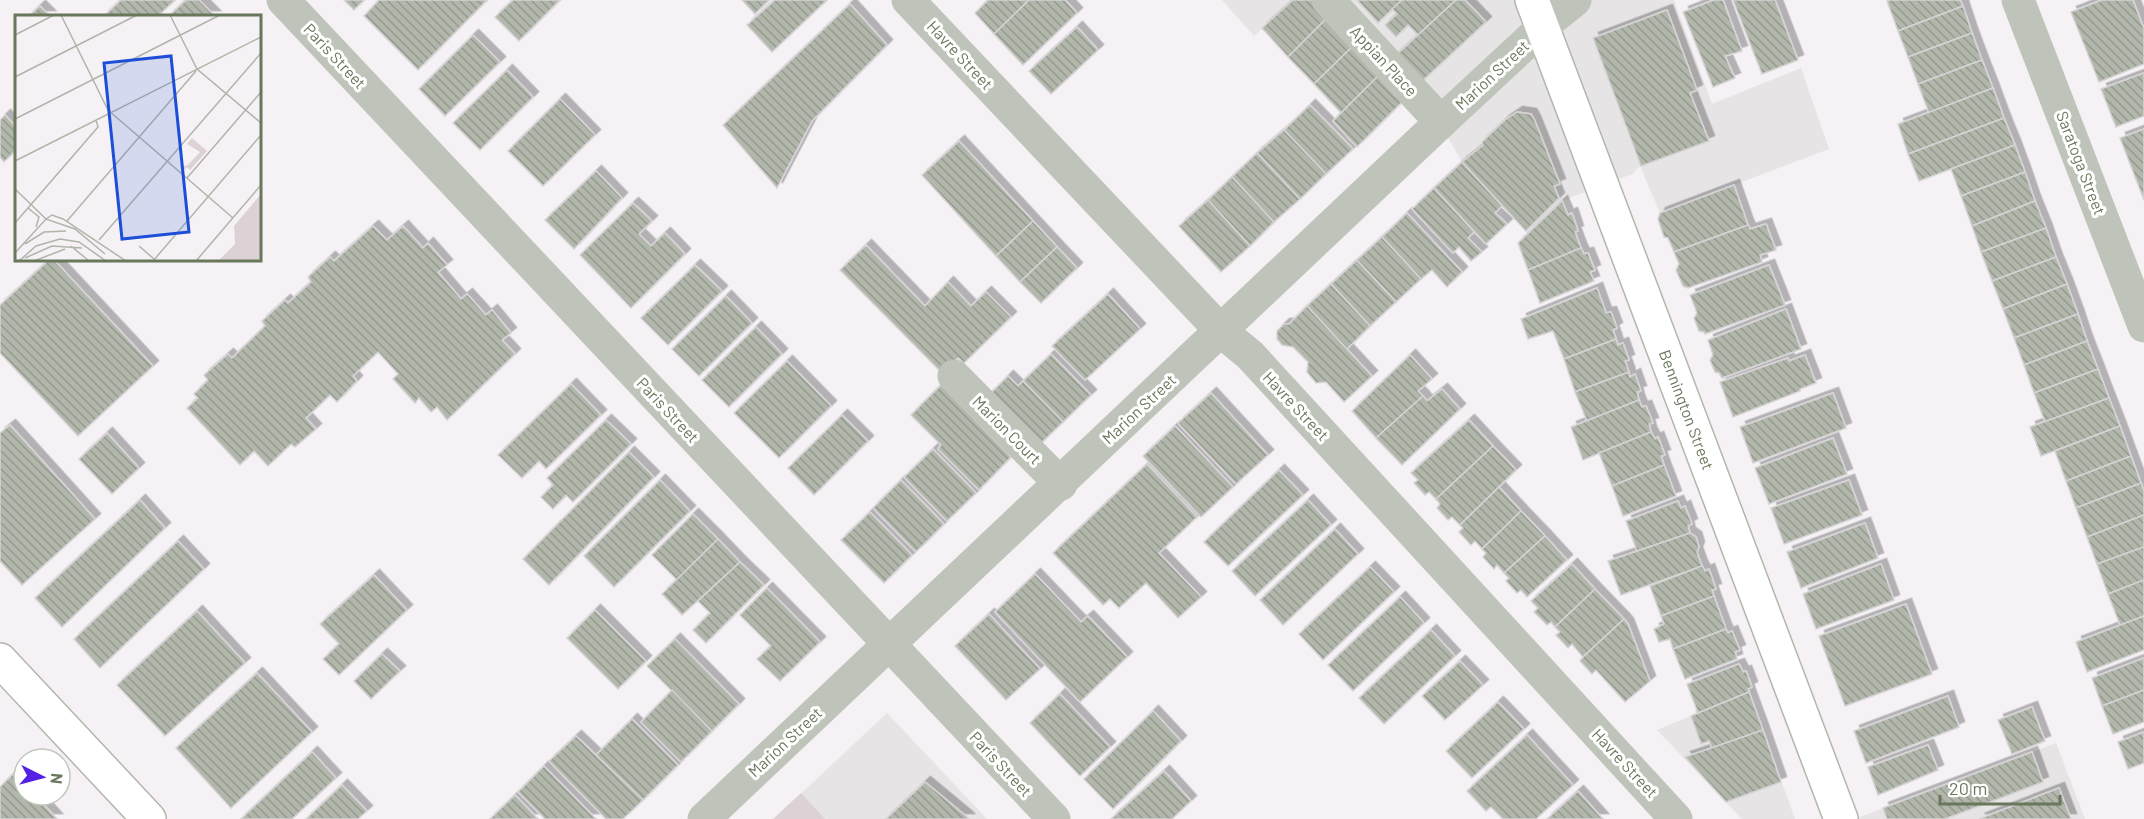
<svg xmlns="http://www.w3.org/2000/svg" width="2144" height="819" viewBox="0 0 2144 819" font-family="Barlow,sans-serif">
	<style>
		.built { fill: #e6e4e5 }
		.park { fill: #dcd2d5 }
		.building { fill: url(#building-back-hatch); stroke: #d6d3d6; stroke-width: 1.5; filter: url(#shadow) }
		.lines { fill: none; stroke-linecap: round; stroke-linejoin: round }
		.major-casing { stroke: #b2b6ac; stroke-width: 36 }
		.minor { stroke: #bfc4bb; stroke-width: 33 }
		.major { stroke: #fff; stroke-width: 33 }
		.labels { text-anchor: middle; stroke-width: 6; stroke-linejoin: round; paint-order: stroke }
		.street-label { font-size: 16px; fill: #69775b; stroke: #fff }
		.inset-road { fill: none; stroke: #b0b5a9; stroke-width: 1.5 }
		.view { fill: #1d4ed8; fill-opacity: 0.15; stroke: #1d4ed8; stroke-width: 3 }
		.inset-edge { fill: none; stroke: #69775b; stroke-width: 3 }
	</style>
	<defs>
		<pattern id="building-back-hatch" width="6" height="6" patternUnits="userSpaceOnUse" patternTransform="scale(1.5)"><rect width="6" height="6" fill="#b2b7ab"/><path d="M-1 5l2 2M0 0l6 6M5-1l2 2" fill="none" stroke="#959a8e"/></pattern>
		<filter id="shadow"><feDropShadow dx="5.5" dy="-5.5" stdDeviation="0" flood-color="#0004"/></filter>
	</defs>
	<rect width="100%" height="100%" fill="#f5f1f5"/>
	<!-- built -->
	<g class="built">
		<polygon points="1222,0 1293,0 1254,36"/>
		<polygon points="1341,0 1674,0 1712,104 1801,68 1829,149 1660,213 1640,166 1632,174 1562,201 1528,234 1462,162 1418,85"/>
		<polygon points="1749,692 1795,819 1742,819 1657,730"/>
		<polygon points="887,713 987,819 774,819"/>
		<polygon points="2056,743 2085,819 1855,819 1883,808"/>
	</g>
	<!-- park -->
	<polygon class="park" points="801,793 825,819 773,819"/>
	<!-- building -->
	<g class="building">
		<polygon points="121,0 175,0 158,16 104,16"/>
		<polygon points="186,0 199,0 215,16 169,16"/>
		<polygon points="344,0 364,0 354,10"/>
		<polygon points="379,0 487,0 418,70 364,16"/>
		<polygon points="513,0 560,0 519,41 495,17"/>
		<polygon points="742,0 769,0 755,14"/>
		<polygon points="775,0 827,0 772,52 747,25"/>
		<polygon points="988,0 1029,0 994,34 975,13"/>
		<polygon points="1029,0 1065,0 1077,13 1023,65 994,34"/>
		<polygon points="1293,0 1314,0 1329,16 1288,57 1262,28"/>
		<polygon points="1357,0 1402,0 1378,23"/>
		<polygon points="1402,0 1456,0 1418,35 1408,25 1396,37 1385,25 1397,14 1392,9"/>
		<polygon points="1456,0 1465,0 1486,22 1418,85 1393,58"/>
		<polygon points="1714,0 1723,0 1742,51 1725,56 1735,78 1713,87 1683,12"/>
		<polygon points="1733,0 1775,0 1798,60 1762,74"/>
		<polygon points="1890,0 1960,0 1963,6 1898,31 1887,1"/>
		<polygon points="2102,0 2133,0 2144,29 2144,64 2099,82 2071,12"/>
		<polygon points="850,4 887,45 812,121 777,188 723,125"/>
		<polygon points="40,6 50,16 29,16"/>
		<polygon points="1963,6 1972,33 1908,57 1898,31"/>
		<polygon points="1667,10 1697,90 1690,93 1709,141 1641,166 1593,38"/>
		<polygon points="1329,16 1355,44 1314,84 1288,57"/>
		<polygon points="1077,27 1098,50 1051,94 1029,71"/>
		<polygon points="1972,33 1982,60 1918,84 1908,57"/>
		<polygon points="473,35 500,62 445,116 419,89"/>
		<polygon points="1355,44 1382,72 1341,113 1314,84"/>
		<polygon points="1982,60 1993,88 1929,113 1918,84"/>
		<polygon points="507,70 533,97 480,150 453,123"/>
		<polygon points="1382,72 1406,98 1357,147 1333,121"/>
		<polygon points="2144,73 2144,116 2116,127 2101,89"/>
		<polygon points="1993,88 2004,118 1908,154 1898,124"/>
		<polygon points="560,99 595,135 543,186 508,151"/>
		<polygon points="1310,105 1353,149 1326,174 1284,130"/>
		<polygon points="1517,112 1531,114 1535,121 1560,184 1554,186 1559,198 1526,231 1462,162 1483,145 1482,142 1505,120"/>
		<polygon points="5,115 16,127 16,150 4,162 0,157 0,120"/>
		<polygon points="2004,118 2015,145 1919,181 1908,154"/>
		<polygon points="2144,129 2144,200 2120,138"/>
		<polygon points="1284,130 1326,174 1300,199 1257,153"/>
		<polygon points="959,141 1033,221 996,256 922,175"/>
		<polygon points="2015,145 2025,172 1961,196 1951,169"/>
		<polygon points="1257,153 1300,199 1274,222 1232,177"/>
		<polygon points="1462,162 1502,206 1495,213 1507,224 1486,244 1434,188"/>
		<polygon points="596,171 622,198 574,249 545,220"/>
		<polygon points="2025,172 2035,201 1972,226 1961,196"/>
		<polygon points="1232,177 1274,222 1250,246 1208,200"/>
		<polygon points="1734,185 1748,225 1674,252 1668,238 1664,237 1658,219 1660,213"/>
		<polygon points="1434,188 1474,232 1468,238 1482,252 1471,261 1459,247 1453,253 1412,209"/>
		<polygon points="1208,200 1250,246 1221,272 1179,226"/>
		<polygon points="1562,201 1568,215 1572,213 1578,231 1575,232 1581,248 1528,270 1518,243"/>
		<polygon points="2035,201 2046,228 1981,252 1972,226"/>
		<polygon points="633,203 652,221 639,234 651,246 665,233 685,254 631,308 580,255"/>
		<polygon points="1407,213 1462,272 1447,287 1432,270 1421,279 1382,237"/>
		<polygon points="1033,221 1057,247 1020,282 996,256"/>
		<polygon points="1766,224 1776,250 1760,255 1762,262 1688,288 1683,286 1676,270 1679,264 1674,252 1748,225 1750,229"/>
		<polygon points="373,226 387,240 403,226 423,248 428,243 447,265 438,272 461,299 467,294 486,315 492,310 511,333 502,340 515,354 447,420 437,407 431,412 419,398 415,403 393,379 398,374 378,352 353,376 357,381 337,402 330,395 306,418 316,429 295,447 291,444 268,466 254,451 240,465 187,408 198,398 194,394 208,380 204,375 228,354 232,358 265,326 262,321 285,300 288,303 311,282 308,277 330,257 334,261"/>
		<polygon points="2046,228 2056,257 1992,281 1981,252"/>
		<polygon points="1382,237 1421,279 1396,302 1357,260"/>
		<polygon points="866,245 925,306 948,282 971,306 986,292 1011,317 964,363 958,358 942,373 840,270"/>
		<polygon points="1057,247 1077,268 1041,303 1020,282"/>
		<polygon points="1581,248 1584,254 1588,253 1595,270 1590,272 1594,281 1540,303 1528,270"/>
		<polygon points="2056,257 2067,284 2003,309 1992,281"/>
		<polygon points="49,260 54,260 153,366 78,436 0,353 0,305"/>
		<polygon points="1357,260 1396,302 1370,326 1331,284"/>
		<polygon points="695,265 722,291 668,345 641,318"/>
		<polygon points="1769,265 1785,305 1705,334 1704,332 1699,331 1694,318 1697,313 1690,295"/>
		<polygon points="1331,284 1370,326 1347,349 1307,306"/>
		<polygon points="2067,284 2078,314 2014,338 2003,309"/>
		<polygon points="1597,288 1606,313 1611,312 1617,328 1613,330 1616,339 1564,359 1553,331 1528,339 1521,319"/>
		<polygon points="1108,294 1140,329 1085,380 1052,346"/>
		<polygon points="726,296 752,323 699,376 672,349"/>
		<polygon points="1307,306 1372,376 1344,402 1326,382 1316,383 1307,372 1308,362 1293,347 1282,345 1277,339 1277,331 1284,324 1289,324"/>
		<polygon points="1786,309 1801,349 1722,378 1719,373 1715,372 1710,360 1713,355 1708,340"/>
		<polygon points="2078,314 2087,341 2024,365 2014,338"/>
		<polygon points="756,327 782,354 729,407 702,380"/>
		<polygon points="1616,339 1618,345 1623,343 1629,360 1625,361 1629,372 1575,392 1564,359"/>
		<polygon points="2087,341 2098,369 2034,393 2024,365"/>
		<polygon points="1051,354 1091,395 1063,422 1023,381"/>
		<polygon points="1410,355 1432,379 1418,391 1423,396 1376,438 1352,411"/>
		<polygon points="1805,355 1816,383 1800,389 1800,391 1733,417 1720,382 1788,358 1789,361"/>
		<polygon points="787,361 831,406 779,458 734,413"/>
		<polygon points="2098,369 2109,398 2045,422 2034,393"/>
		<polygon points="1629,372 1630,377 1635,374 1641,391 1637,392 1639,400 1587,421 1575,392"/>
		<polygon points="1008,376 1018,386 1023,381 1063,422 1036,448 986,398"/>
		<polygon points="571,384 601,415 546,469 539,461 522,478 498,455"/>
		<polygon points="941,385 1011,457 979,490 938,449 941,445 911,415"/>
		<polygon points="1442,389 1460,409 1402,465 1376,438 1423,396 1427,401"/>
		<polygon points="1211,393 1268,455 1236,484 1178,423"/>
		<polygon points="1833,393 1846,428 1753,463 1740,427"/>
		<polygon points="2109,398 2120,426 2041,456 2030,427"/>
		<polygon points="1639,400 1642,407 1646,406 1653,423 1649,424 1651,432 1583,460 1571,427"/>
		<polygon points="842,415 868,441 814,495 788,468"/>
		<polygon points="606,420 631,444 573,502 566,495 553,509 541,497 553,485 547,478"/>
		<polygon points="1469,420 1493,446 1436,499 1429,492 1425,495 1414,483 1418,480 1411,473"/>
		<polygon points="10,425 95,519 22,585 0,561 0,433"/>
		<polygon points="1175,426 1233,487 1201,517 1143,456"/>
		<polygon points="2120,426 2131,456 2066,481 2055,451"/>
		<polygon points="1651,432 1655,439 1658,437 1665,455 1661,456 1664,465 1612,486 1599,453"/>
		<polygon points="107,433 139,468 112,494 79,459"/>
		<polygon points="1833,438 1847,474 1769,504 1755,468"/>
		<polygon points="1493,446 1516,470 1460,525 1452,517 1448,520 1437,508 1440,504 1436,499"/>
		<polygon points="933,449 976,493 947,521 904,477"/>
		<polygon points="629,452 654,477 549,585 523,559"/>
		<polygon points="2131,456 2141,483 2076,508 2066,481"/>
		<polygon points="1147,464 1197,517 1159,553 1201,597 1178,618 1146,583 1119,608 1110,599 1103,605 1053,553"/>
		<polygon points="1664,465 1676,496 1623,516 1612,486"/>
		<polygon points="1279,470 1303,495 1228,566 1204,542"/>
		<polygon points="660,480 690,511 614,587 584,556"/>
		<polygon points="901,480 944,524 916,552 873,508"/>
		<polygon points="1849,480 1862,515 1784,544 1771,508"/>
		<polygon points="2141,483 2144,491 2144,515 2087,537 2076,508"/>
		<polygon points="1499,487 1521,511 1482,549 1475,541 1471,545 1459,532 1463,528 1460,525"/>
		<polygon points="140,500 165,528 62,627 35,598"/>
		<polygon points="1308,500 1331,525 1255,596 1232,571"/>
		<polygon points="1678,501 1681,508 1685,506 1692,524 1688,526 1690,533 1637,551 1626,521"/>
		<polygon points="1521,511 1545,536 1504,573 1497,565 1494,569 1483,557 1486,553 1482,549"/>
		<polygon points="870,512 912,555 884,583 841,540"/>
		<polygon points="693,514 718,539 677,580 652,555"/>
		<polygon points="2144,515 2144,547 2097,564 2087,537"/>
		<polygon points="1865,523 1878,558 1801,588 1787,552"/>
		<polygon points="1335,529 1358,554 1283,625 1260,600"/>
		<polygon points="1690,533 1696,537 1699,547 1697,552 1702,566 1621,595 1608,561"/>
		<polygon points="1545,536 1567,560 1527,597 1521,590 1517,593 1506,581 1509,578 1504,573"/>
		<polygon points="718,539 740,562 682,615 662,594"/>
		<polygon points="178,541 204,569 100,668 74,639"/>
		<polygon points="2144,547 2144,580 2108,594 2097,564"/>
		<polygon points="740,562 764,585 706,643 693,630 710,613 698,601"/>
		<polygon points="1572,564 1595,589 1555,627 1551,622 1547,625 1534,612 1538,608 1531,601"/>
		<polygon points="1881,564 1894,600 1816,629 1803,594"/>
		<polygon points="1702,566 1705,571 1709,569 1716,589 1712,590 1714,596 1661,616 1650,586"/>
		<polygon points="1370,567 1394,592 1323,660 1299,634"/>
		<polygon points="1035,574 1081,622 1088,616 1127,657 1080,702 995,612"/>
		<polygon points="374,575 407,610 339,675 323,659 339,644 320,624"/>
		<polygon points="2144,580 2144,616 2120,625 2108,594"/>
		<polygon points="767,588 820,642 780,681 757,659 771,646 740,615"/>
		<polygon points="1595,589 1624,619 1583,657 1572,644 1568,648 1556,635 1560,632 1555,627"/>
		<polygon points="1714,596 1726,629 1673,649 1670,639 1659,642 1654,629 1664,624 1661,616"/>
		<polygon points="1400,597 1424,623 1353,691 1328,665"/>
		<polygon points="1906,604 1932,674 1845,706 1819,636"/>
		<polygon points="595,610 646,661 618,689 567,638"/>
		<polygon points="197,611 245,663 165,736 117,685"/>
		<polygon points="989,614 1040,669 1006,700 955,646"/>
		<polygon points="2144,616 2144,650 2087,672 2076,642"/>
		<polygon points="1624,619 1628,624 1650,681 1625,702 1596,670 1592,674 1580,661 1583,657"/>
		<polygon points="1726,629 1728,633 1732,631 1740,650 1735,652 1737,659 1685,679 1673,649"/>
		<polygon points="1431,630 1455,656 1384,724 1359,698"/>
		<polygon points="675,639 739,704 712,731 647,666"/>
		<polygon points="382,654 400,671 371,699 354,681"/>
		<polygon points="2144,658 2144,690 2102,706 2092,678"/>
		<polygon points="1460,661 1483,685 1445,720 1422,696"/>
		<polygon points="1739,664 1743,672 1746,671 1752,687 1748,689 1749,692 1698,713 1687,684"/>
		<polygon points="257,673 312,732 231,808 176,748"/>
		<polygon points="672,690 712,731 681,762 641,722"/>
		<polygon points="2144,690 2144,722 2113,734 2102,706"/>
		<polygon points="1749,692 1763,730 1712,748 1709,741 1701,744 1691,716"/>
		<polygon points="1060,694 1110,747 1080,776 1030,723"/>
		<polygon points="1948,696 1959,727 1866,763 1854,731"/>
		<polygon points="1498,702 1524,729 1472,778 1446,751"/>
		<polygon points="2032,707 2045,741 2012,754 1998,720"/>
		<polygon points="1153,711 1181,741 1113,809 1084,779"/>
		<polygon points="632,719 678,765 643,800 596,755"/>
		<polygon points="1763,730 1781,782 1726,802 1685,757"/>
		<polygon points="2144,732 2144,763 2128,769 2118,742"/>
		<polygon points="1527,735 1573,785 1536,819 1503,819 1491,807 1486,811 1467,791"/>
		<polygon points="576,736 643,800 623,819 606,819 549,761"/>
		<polygon points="1928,745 1938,770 1878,795 1868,767"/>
		<polygon points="312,752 336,778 292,819 241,819"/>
		<polygon points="2032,752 2043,782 1945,819 1887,819 1883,808"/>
		<polygon points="544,766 596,819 545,819 518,792"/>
		<polygon points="1164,771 1191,801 1172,819 1111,819"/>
		<polygon points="14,773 24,783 24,795 35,795 57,819 0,819 0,787"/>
		<polygon points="925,782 966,816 969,819 886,819"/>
		<polygon points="342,785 367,811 358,819 306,819"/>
		<polygon points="2059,788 2071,819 1979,819"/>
		<polygon points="1578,791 1603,819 1547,819"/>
		<polygon points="515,795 538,819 490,819"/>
	</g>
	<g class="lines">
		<!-- major casing -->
		<g class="major-casing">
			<g id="major">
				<path id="s1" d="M1532,0L1841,819"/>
				<polyline points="0,660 149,819"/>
			</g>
		</g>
		<!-- minor -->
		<g class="minor">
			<polyline points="283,0 1054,819"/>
			<polyline points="908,0 1222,332 1250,355 1676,819"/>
			<polyline points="1328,0 1441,122"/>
			<polyline points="2018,0 2144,326"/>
			<polyline points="954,376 1061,484"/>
			<polyline points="704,819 1441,122 1555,16 1575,0"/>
		</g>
		<!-- major -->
		<use href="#major" class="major"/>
	</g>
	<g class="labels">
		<!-- street labels -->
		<g class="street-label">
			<text transform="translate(960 55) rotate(47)" y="6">Havre Street</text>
			<text transform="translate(335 56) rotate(47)" y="6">Paris Street</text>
			<text transform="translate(1384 61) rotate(47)" y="6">Appian Place</text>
			<text transform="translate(1492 75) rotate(-43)" y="6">Marion Street</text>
			<text transform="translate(2081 163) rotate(69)" y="6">Saratoga Street</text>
			<text transform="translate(1296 406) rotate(47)" y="6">Havre Street</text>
			<text transform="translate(1139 409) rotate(-43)" y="6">Marion Street</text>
			<text transform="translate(668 410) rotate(47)" y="6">Paris Street</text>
			<text dy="6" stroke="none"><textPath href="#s1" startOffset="438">Bennington Street</textPath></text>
			<text transform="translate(1007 430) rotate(45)" y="6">Marion Court</text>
			<text transform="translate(785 742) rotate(-43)" y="6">Marion Street</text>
			<text transform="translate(1625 763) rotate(47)" y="6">Havre Street</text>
			<text transform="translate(1001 764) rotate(47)" y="6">Paris Street</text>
		</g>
	</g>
	<!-- overview -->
	<g transform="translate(15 15)">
		<rect width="246" height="246" fill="#f5f1f5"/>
		<path d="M177,123L192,136L175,155L172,152L169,155L165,152L173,150L185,137L172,129ZM246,179V246H203L220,229L219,211Z" fill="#dcd2d5"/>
		<path class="inset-road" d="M46,0L93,95L218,203M155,0L182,54L246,108M0,20L39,0M0,62L122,0M0,104L205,0M0,146L246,22M172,163L246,77M0,174L31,204M13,193L24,202L21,212M31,204L37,200L48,204L111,246M52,206L181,56M0,208L83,112L81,105M84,225L246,38M10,229L29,217L51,216M56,231L74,246M124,231L139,244M0,238L31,204L60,214L90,239M10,243L37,231L67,233M4,246L21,231L45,224L64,227L91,246M19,246L50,234M138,246L246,120M181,246L246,170"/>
		<path class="view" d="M156,41L174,217L107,224L89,48Z"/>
		<rect width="246" height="246" class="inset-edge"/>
	</g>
	<!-- north arrow -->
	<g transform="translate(42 777) rotate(96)"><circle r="28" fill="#ffffff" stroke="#c3c9bd" stroke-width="1.5"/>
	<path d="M0-4.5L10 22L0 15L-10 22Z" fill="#5421e4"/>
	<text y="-9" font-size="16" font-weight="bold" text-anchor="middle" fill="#69775b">N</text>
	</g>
	<!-- scale -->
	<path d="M1940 795v9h120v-9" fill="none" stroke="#69775b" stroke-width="3"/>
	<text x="1949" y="795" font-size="18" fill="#69775b" stroke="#ffffff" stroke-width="4.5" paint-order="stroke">20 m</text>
</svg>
